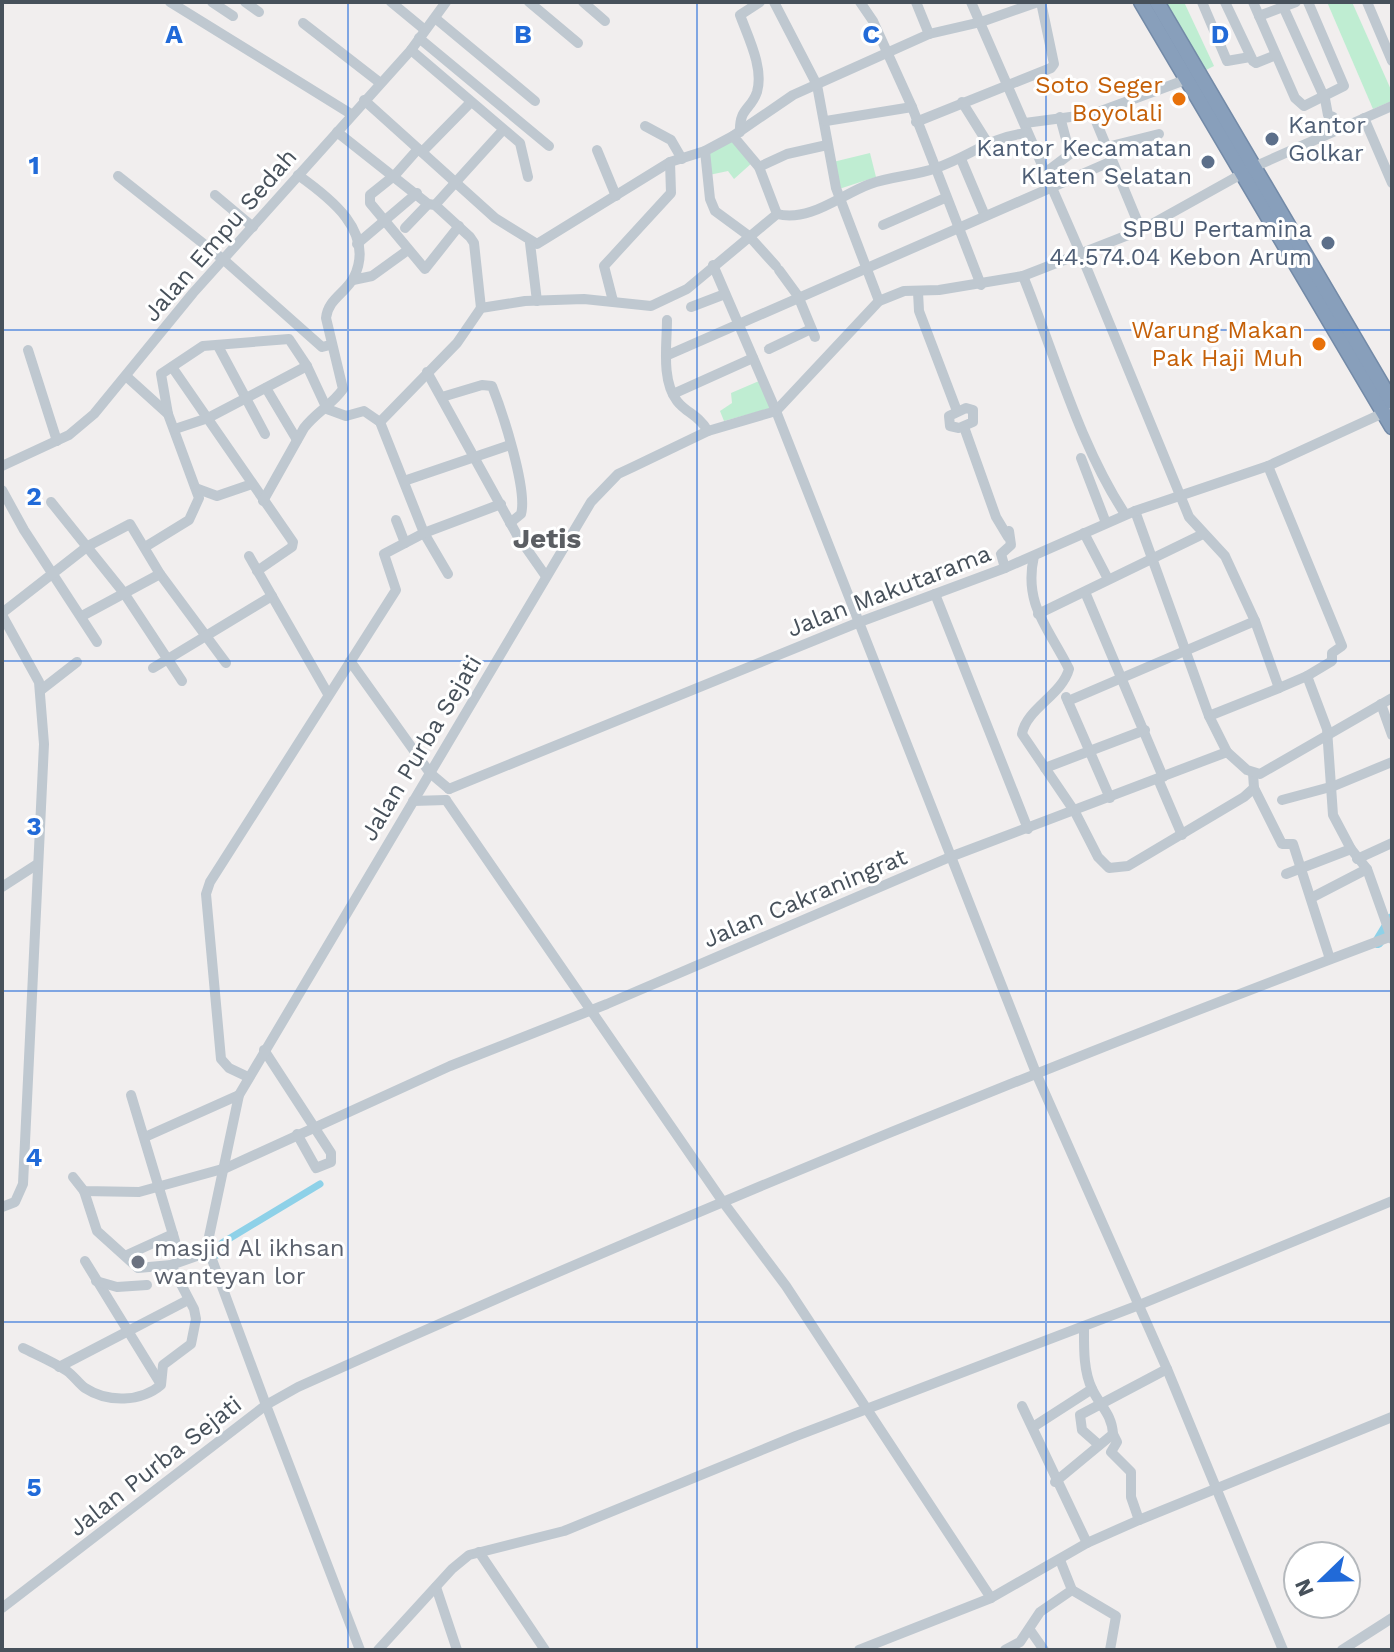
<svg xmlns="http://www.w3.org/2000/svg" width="1394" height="1652" viewBox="0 0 1394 1652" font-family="'Work Sans',sans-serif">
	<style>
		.green { fill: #bfedd2 }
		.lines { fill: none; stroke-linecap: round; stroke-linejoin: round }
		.canal { stroke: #8ed1e8; stroke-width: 7 }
		.river { stroke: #8ed1e8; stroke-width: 12 }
		.highway-casing { stroke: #738aa7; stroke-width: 17 }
		.minor { stroke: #bfc8d0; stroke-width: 10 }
		.highway { stroke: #889fbb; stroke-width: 14 }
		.grid { fill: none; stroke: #216ad8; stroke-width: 2; stroke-opacity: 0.55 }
		.food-dot { fill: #e8710a; stroke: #fff; stroke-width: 3 }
		.service-dot { fill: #5c6f8a; stroke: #fff; stroke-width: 3 }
		.worship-dot { fill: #6b7280; stroke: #fff; stroke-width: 3 }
		.labels { text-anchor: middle; stroke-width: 6; stroke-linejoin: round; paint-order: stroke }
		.food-label { font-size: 24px; fill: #c56008; stroke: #fff; text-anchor: end }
		.service-label { font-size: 24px; fill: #4e5e75; stroke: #fff; text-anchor: end }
		.street-label { font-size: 24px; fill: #47515b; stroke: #fff }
		.worship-label { font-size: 24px; fill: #5b616d; stroke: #fff; text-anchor: start }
		.quarter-label { font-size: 28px; font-weight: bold; fill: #5b5e63; stroke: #fff }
		.grid-label { font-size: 26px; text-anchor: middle; font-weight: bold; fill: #216ad8; stroke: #fff; stroke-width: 6; stroke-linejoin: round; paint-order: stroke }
	</style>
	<rect width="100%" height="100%" fill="#f1eeee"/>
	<!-- green -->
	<g class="green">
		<polygon points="1165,2 1184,2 1214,66 1206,70"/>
		<polygon points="1327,2 1352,2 1392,92 1392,101 1373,109"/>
		<polygon points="733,138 753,162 734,179 728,171 709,175 706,152"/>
		<polygon points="870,153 876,177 839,189 833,162"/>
		<polygon points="759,381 771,408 724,421 720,411 732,403 731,393"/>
	</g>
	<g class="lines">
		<!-- canal -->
		<polyline class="canal" points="217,1255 222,1243 320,1184"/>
		<!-- river -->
		<polyline class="river" points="1378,942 1392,919"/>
		<!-- highway casing -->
		<g class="highway-casing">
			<g id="highway">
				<polyline points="1141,2 1392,427"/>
				<polyline points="1157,2 1392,402"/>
			</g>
		</g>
		<!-- minor -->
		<g class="minor">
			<polyline points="170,2 351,114"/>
			<polyline points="212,2 233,16"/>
			<polyline points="245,2 259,12"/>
			<polyline points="391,2 425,30"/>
			<polyline points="529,2 578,43"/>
			<polyline points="583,2 605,21"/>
			<polyline points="774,2 817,85 836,188 879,301"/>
			<polyline points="860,2 873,21 912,107 981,285"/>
			<polyline points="916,2 929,34"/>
			<polyline points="971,2 1080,252 1189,517 1225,556 1255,621 1279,688 1307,676 1327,729 1333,815 1351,849 1367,869 1392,939"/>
			<polyline points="1202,2 1227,61 1250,57"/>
			<polyline points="1225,2 1253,61 1256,63 1276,55"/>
			<polyline points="1253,2 1295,98 1304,106 1344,86 1308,2"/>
			<polyline points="1281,2 1325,99 1328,115 1333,117"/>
			<polyline points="1367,2 1392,61"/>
			<polyline points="1259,16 1296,2"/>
			<polyline points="435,18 535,101"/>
			<polyline points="303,23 379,82"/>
			<polyline points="419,38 549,146"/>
			<polyline points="411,50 520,143 528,177"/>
			<polyline points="364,100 495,218 537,244 670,162 705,151 733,136 793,95 929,34 981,22 1038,2"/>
			<polyline points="962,102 987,142"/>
			<polyline points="1093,114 1141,230"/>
			<polyline points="1364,118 1392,183"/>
			<polyline points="826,121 912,107"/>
			<polyline points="916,122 1051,68 1054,64 1041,2"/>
			<polyline points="1025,123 1093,114 1185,80"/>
			<polyline points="645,126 671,140 682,159"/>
			<polyline points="337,132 428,204 435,205 470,237 474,243 481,308"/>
			<path d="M740,132C739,108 751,110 757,92C764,68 748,37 740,15L760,2"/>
			<polyline points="733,136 759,167 777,214"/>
			<polyline points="1107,147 1159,134"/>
			<polyline points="418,149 395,175 370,195 370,203 425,269 459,226"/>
			<polyline points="597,150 616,196"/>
			<polyline points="705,151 710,199 715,211 749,236 776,266"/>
			<polyline points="422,152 470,103"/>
			<polyline points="961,159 985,216"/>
			<polyline points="759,167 787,154 827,145"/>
			<polyline points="1045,173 1070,154 1060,117"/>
			<polyline points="118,176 224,260 322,347 330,345"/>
			<polyline points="215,195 253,227"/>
			<polyline points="435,205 503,130"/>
			<path d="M777,214C811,222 840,195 870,184C891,176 915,176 936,168C971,156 989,137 1027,133"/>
			<polyline points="883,225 945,198"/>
			<polyline points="405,228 428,204"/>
			<polyline points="530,243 537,301"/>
			<polyline points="357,244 417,193"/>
			<polyline points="713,265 776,411 1036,1073 1167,1369 1283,1650"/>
			<polyline points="779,270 798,296 815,337"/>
			<path d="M1023,276C1055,355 1079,444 1125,514"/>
			<polyline points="353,280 372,276 408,250"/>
			<polyline points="918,292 919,311 957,411"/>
			<polyline points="613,301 604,266 671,193 670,162"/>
			<polyline points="691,307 725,294"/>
			<path d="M667,320C667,344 661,380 677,401C687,414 697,413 708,431"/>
			<polyline points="218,346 265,434"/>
			<polyline points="769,349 811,329"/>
			<polyline points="28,350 57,441"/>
			<polyline points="668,355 1112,161"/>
			<polyline points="172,367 293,542 292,547 257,571"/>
			<polyline points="427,372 517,535 545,575"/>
			<polyline points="126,376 168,414 199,498 189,520 145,547"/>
			<polyline points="266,388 297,440"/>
			<polyline points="673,394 753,358"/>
			<path d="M442,397L482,385L492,386C502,411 528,490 521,514L510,523"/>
			<polygon points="966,408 973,410 973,422 959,428 950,426 949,416"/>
			<polyline points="168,414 161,374 203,346 289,339 307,366 327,409 346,416 364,411 380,422 424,533 448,574"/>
			<polyline points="380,422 457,343 481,308 525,301 584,299 651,306 687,289 777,214"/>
			<polyline points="964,427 996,517 1008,537"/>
			<polyline points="175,429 208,418 307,366"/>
			<polyline points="1081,458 1106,523"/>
			<polyline points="2,466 69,435 94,414 193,293 411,50 446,2"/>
			<polyline points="1268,466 1342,646 1332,653 1332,661 1307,676"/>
			<polyline points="404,481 510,445"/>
			<polyline points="198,489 217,496 252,484"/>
			<polyline points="2,490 24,530 97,642"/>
			<path d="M263,501L304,428C316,412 332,405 343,389L326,318C328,299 346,293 354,277C376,232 329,197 298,175"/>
			<polyline points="51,502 124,593 182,681"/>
			<polyline points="1135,511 1209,716 1227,752"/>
			<polyline points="396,520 405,543"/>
			<polyline points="1084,533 1108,579"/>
			<polyline points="249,556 328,694"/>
			<path d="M1034,556C1023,605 1049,628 1069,669C1062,695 1026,709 1022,734L1075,812L1098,857L1109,868L1128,866L1244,797L1254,788L1253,773"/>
			<polyline points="1005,568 1001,554 1011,545 1009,531"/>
			<polyline points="1085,592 1163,777"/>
			<polyline points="935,594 1028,829"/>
			<polyline points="2,613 88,546 130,524 160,574 226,663"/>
			<polyline points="1038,614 1203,534"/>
			<polyline points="2,615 39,682 44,744 23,1184 15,1202 2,1207"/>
			<polyline points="82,616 160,574"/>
			<polyline points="350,661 430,773 449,789"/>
			<polyline points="153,668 272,596"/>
			<polyline points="41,690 77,662"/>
			<polyline points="1066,697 1110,798"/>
			<polyline points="1068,701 1255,621"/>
			<polyline points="1381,704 1392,735"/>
			<polyline points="1209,716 1279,688"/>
			<polyline points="1045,768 1145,730"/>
			<polyline points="1158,779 1182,835"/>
			<polyline points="1254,788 1282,844 1293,844 1330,959"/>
			<polyline points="449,789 857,623 1005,568 1135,511 1268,466 1392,409"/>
			<polyline points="446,800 723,1202 786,1286 991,1598"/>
			<polyline points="1282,800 1334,786 1392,762"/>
			<polyline points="413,801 446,800"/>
			<polyline points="1357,859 1392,843"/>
			<polyline points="1286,874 1351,849"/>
			<polyline points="2,887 36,865"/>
			<polyline points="1311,898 1367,869"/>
			<polyline points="264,1050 331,1153 331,1162 316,1168 297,1134"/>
			<polyline points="248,1077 229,1068 221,1059 206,894 210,882 396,590 384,554 424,533 501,504"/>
			<polyline points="131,1095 181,1261"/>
			<polyline points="145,1137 239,1095"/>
			<polyline points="73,1177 84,1191 139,1192 226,1168 450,1066 607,1004 950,857 1227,752 1247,770 1260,774 1392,698"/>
			<polyline points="84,1191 97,1231 138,1268 171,1265 208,1252"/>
			<polyline points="127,1255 173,1234"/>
			<polyline points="85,1261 160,1383"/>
			<polyline points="96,1281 117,1287 147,1285"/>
			<path d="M23,1348C37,1355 54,1362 67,1371C74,1376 79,1384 85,1388C108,1403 141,1402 161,1385L163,1365L191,1344L196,1319L194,1309L171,1265"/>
			<polyline points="59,1367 188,1300"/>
			<polyline points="1022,1406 1087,1543"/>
			<polyline points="1033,1427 1092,1389"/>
			<polyline points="1113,1434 1117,1442 1111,1452 1131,1472 1131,1497 1139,1520"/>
			<polyline points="1099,1445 1082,1430 1080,1415 1167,1369"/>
			<path d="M1055,1482L1113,1434C1112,1414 1100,1406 1092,1389C1083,1370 1084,1346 1084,1326"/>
			<polyline points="479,1552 545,1650"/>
			<polyline points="1060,1560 1072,1590 1116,1616 1110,1650"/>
			<polyline points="436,1587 457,1650"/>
			<polyline points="2,1608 266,1405 207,1246 239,1095 591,502 618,474 633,467 708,431 776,411 879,301 904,291 939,290 1023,276 1141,230 1256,166 1392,106"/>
			<polyline points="1030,1630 1044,1650"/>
			<path d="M360,1650L266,1405L298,1387C657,1225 1022,1075 1392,936"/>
			<polyline points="378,1650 452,1569 469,1555 564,1531 796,1436 1139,1305 1392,1201"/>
			<polyline points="859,1650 991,1598 1087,1543 1139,1520 1392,1417"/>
			<polyline points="1005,1650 1020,1642 1040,1612 1072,1590"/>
			<polyline points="1342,1650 1392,1618"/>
		</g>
		<!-- highway -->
		<use href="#highway" class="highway"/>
	</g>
	<!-- grid -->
	<path class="grid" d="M348,2V1650M697,2V1650M1046,2V1650M2,330H1392M2,661H1392M2,991H1392M2,1322H1392"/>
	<!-- markers -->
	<g class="food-dot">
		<circle cx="1179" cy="99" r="8"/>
		<circle cx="1319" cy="344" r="8"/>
	</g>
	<g class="service-dot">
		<circle cx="1272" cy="139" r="8"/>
		<circle cx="1208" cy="162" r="8"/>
		<circle cx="1328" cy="243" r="8"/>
	</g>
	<circle class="worship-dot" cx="138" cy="1262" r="8"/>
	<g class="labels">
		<!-- food labels -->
		<g class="food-label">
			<text x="1163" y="93">Soto Seger<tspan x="1163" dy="28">Boyolali</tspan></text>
			<text x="1303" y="338">Warung Makan<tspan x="1303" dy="28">Pak Haji Muh</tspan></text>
		</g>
		<!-- service labels -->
		<g class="service-label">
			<text x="1288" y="133" text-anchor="start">Kantor<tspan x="1288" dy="28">Golkar</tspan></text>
			<text x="1192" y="156">Kantor Kecamatan<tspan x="1192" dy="28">Klaten Selatan</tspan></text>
			<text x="1312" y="237">SPBU Pertamina<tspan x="1312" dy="28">44.574.04 Kebon Arum</tspan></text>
		</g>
		<!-- street labels -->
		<g class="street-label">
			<text transform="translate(220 235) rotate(-49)" y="8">Jalan Empu Sedah</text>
			<text transform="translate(889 591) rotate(-21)" y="8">Jalan Makutarama</text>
			<text transform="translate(421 748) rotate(-59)" y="8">Jalan Purba Sejati</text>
			<text transform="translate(805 898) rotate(-23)" y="8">Jalan Cakraningrat</text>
			<text transform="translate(155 1466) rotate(-38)" y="8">Jalan Purba Sejati</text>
		</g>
		<!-- worship labels -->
		<g class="worship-label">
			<text x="154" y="1256">masjid Al ikhsan<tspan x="154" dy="28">wanteyan lor</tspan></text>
		</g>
		<!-- quarter labels -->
		<g class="quarter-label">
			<text x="547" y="548">Jetis</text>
		</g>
	</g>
	<g class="grid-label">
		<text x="174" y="43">A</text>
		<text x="523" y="43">B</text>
		<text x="871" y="43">C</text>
		<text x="1220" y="43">D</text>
		<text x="34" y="174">1</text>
		<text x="34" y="505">2</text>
		<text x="34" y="835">3</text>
		<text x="34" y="1166">4</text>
		<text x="34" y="1496">5</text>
	</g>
	<!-- border -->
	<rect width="1394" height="1652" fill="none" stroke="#47515b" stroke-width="8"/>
	<!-- north arrow -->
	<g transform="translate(1322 1580) rotate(247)"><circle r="38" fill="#ffffff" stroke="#b5b9bd" stroke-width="2"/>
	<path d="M0-6L14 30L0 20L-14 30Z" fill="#216ad8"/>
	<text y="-12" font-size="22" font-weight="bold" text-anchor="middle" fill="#47515b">N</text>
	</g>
</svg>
